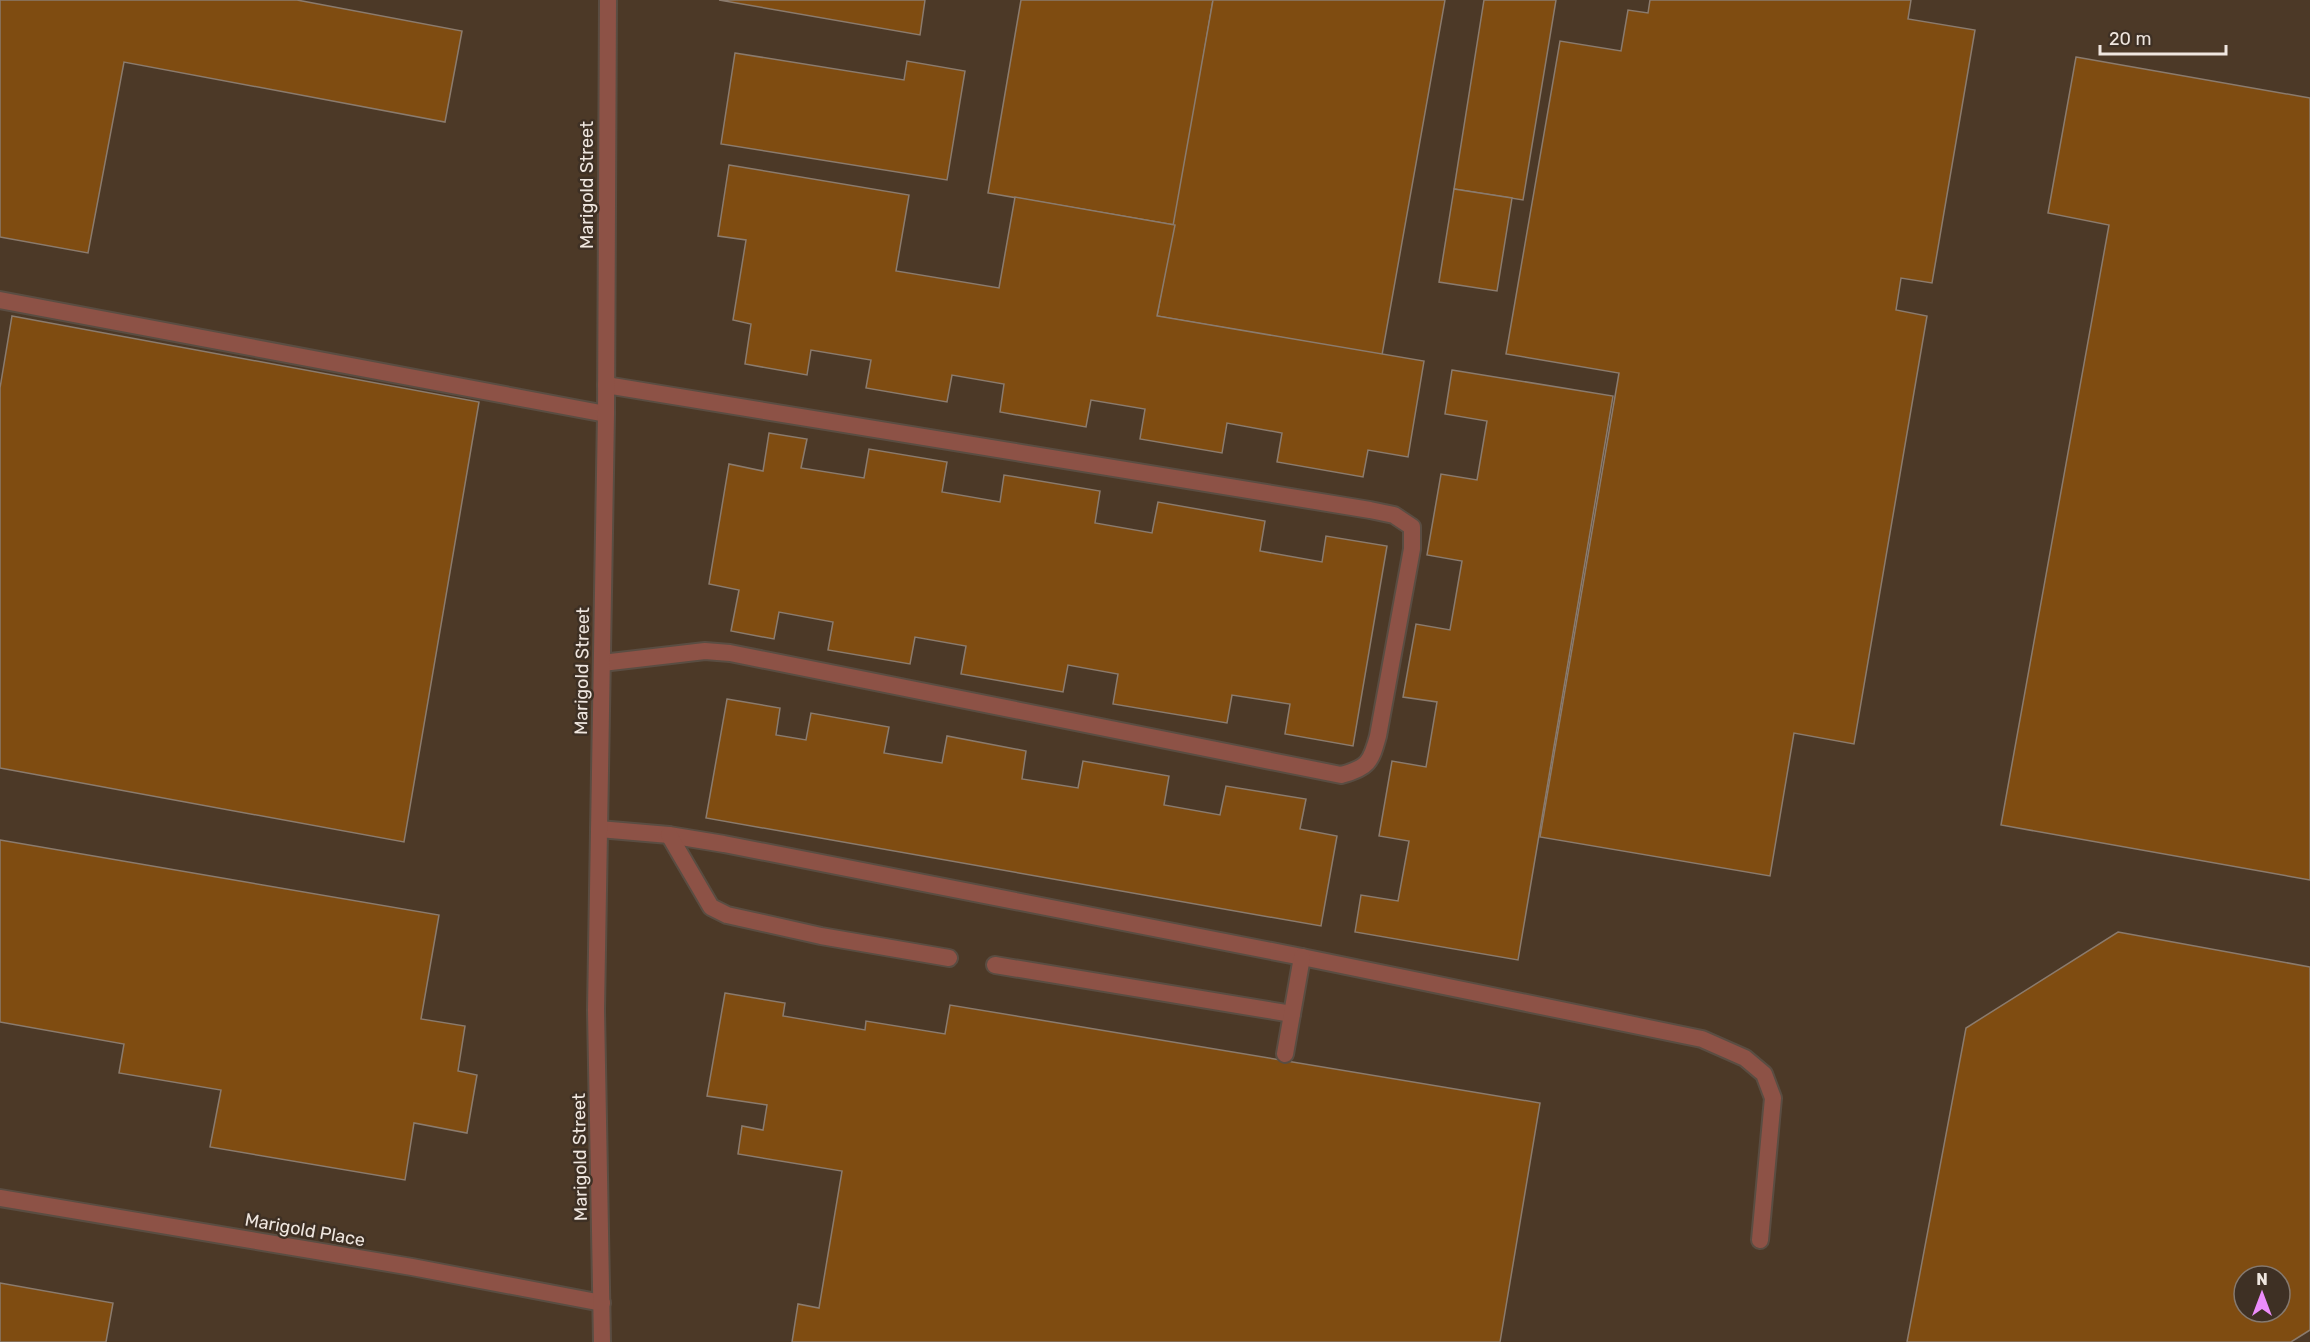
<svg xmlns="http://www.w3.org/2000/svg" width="2310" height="1342" viewBox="0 0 2310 1342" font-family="Rubik,sans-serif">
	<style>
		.built { fill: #4c3927; fill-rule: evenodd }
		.building { fill: #7f4c11; stroke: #8b7b6d; stroke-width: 1.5; fill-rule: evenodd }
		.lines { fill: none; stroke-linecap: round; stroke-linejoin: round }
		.service-casing { stroke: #5a4d42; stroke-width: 20 }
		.minor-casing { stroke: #5a4d42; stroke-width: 20 }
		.service { stroke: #8d5246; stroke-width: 16 }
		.minor { stroke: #8d5246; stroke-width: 16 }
		.labels { text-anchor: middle; stroke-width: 5; stroke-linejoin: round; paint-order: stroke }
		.street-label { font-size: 18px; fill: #efe6df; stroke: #3e3024 }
	</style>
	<rect width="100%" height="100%" fill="#3e3024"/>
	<!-- built -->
	<path class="built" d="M0,0H2310V1342H0ZM2244,1276H2280V1312H2244Z"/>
	<!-- building -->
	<g class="building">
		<polygon points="0,0 297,0 462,31 445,122 124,62 88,253 0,237"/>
		<polygon points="719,0 925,0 920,35"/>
		<polygon points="1021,0 1213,0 1175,225 988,193"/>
		<polygon points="1213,0 1445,0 1382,355 1157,316"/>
		<polygon points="1484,0 1556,0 1523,200 1454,189"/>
		<polygon points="1650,0 1911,0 1908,19 1975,30 1932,283 1901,278 1896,310 1927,316 1854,744 1794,733 1770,876 1540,837 1619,373 1506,354 1560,41 1621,51 1628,10 1648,13"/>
		<polygon points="735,53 904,80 907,61 965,71 947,180 721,144"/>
		<polygon points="2076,57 2310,98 2310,880 2001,825 2109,225 2048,213"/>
		<polygon points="729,165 909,195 896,271 999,288 1015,197 1175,225 1157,316 1424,361 1408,457 1368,450 1363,477 1277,462 1282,433 1227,423 1222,453 1140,439 1145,409 1091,400 1086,427 1000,412 1004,384 952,375 947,402 866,388 871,360 811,350 807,375 745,364 751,324 733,320 746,240 718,236"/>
		<polygon points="1454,189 1512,198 1497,291 1439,282"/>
		<polygon points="12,316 479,402 404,842 0,768 0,388"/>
		<polygon points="1452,370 1613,396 1518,960 1355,932 1361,895 1398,901 1409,841 1379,836 1392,761 1426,767 1437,702 1403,697 1416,624 1450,630 1462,561 1427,555 1441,474 1477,480 1487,421 1445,414"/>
		<polygon points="769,433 807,439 801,468 864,478 869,449 947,462 942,492 1000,502 1004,475 1100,491 1095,523 1152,533 1158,502 1265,521 1260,551 1322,562 1326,536 1387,546 1353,746 1285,734 1290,704 1232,695 1227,723 1113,704 1118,674 1068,665 1063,692 961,674 966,646 915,637 910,664 828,650 833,622 779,612 774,639 731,631 739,590 709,584 729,464 763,471"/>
		<polygon points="727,699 780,708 776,735 806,740 811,713 889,727 884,753 942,763 947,736 1026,751 1022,779 1078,788 1083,761 1169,776 1164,805 1220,815 1226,786 1306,799 1300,829 1337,836 1321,926 706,818"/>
		<polygon points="0,840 439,915 421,1019 465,1026 458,1071 477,1075 467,1133 414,1123 405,1180 210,1147 221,1090 119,1073 124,1044 0,1022"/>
		<path d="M2118,932L2310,967V1330L2291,1342H1907L1966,1028ZM2244,1276H2280V1312H2244Z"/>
		<polygon points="725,993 785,1003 783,1016 865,1030 866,1021 945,1034 950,1005 1540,1103 1500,1342 792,1342 798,1304 819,1308 842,1171 738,1154 742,1126 763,1130 767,1105 707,1096"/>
		<polygon points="0,1283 113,1303 106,1342 0,1342"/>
	</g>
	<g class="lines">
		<!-- service casing -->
		<g class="service-casing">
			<g id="service">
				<polyline points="0,300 606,414"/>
				<path d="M602,663L705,651L730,653L1341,775C1368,768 1371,762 1378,736L1412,549V527L1394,515L1370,510L606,385"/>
				<polyline points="599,829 669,835 724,844 1302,957 1702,1039 1745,1058 1764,1074 1773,1098 1760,1240"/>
				<polyline points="669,835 711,907 727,915 821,936 949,958"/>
				<polyline points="995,965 1292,1014"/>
				<polyline points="1285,1054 1302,957"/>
			</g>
		</g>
		<!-- minor casing -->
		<g class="minor-casing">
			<g id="minor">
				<polyline points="0,1198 412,1267 602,1303"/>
				<polyline points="602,1342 596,1010 606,414 608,0"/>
			</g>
		</g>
		<!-- service -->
		<use href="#service" class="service"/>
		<!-- minor -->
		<use href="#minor" class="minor"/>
	</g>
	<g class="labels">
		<!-- street labels -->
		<g class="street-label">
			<text transform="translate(587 185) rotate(-90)" y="6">Marigold Street</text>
			<text transform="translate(582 671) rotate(-89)" y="6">Marigold Street</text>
			<text transform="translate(580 1157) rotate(-91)" y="6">Marigold Street</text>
			<text transform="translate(305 1230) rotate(10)" y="6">Marigold Place</text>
		</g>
	</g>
	<!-- north arrow -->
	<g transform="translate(2262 1294)"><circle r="28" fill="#3e3024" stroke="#85796f" stroke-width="1.5"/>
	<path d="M0-4.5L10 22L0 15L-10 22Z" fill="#ec8cfa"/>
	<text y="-9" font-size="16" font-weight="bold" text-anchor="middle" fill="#efe6df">N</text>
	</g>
	<!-- scale -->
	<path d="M2100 45v9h126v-9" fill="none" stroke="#efe6df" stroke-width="3"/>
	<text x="2109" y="45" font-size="18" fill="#efe6df" stroke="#3e3024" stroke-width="4.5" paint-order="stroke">20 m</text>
</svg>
